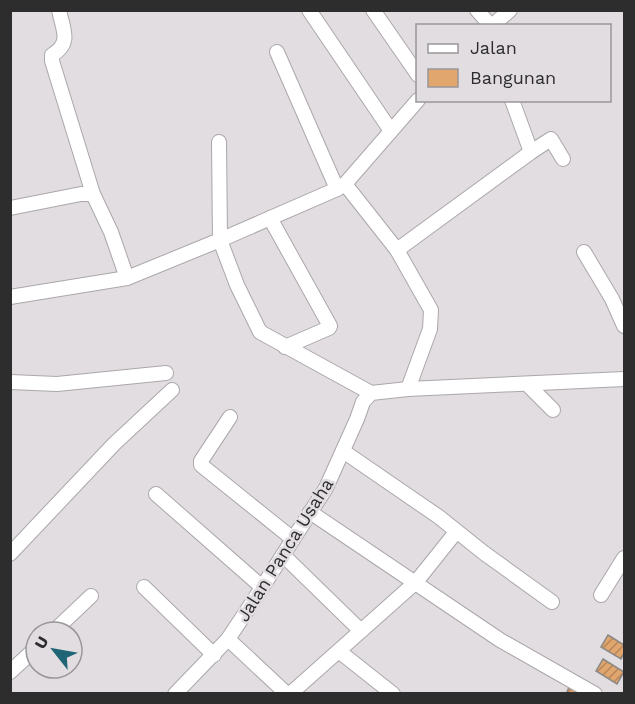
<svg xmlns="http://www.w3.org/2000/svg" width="635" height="704" viewBox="0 0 635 704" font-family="'Work Sans',sans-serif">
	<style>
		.building { fill: url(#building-hatch); stroke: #8c8884; stroke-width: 1.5 }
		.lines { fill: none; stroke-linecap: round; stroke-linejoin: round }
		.minor-casing { stroke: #aba7ab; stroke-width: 16 }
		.minor { stroke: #fff; stroke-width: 14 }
		.labels { text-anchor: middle; stroke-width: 5; stroke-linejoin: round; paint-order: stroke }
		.street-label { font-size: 18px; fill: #2e2d2e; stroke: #e1dde1 }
	</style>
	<defs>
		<pattern id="building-hatch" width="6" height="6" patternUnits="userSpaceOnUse" patternTransform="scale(1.5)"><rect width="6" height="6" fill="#e1a56e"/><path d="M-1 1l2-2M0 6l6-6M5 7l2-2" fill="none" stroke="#b7875b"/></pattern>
	</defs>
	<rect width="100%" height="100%" fill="#e1dde1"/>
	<!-- building -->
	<g class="building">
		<polygon points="608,635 624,645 624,653 621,659 601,647"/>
		<polygon points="603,659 624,672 617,684 596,671"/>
		<polygon points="570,685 585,694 566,694"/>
	</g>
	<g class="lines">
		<!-- minor casing -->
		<g class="minor-casing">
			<g id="minor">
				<path d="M59,10C63,30 72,43 52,55V61L93,194L111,232L127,278"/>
				<polyline points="309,10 391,131"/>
				<polyline points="373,10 418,75"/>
				<polyline points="477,10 491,26"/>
				<polyline points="492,26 510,10"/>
				<polyline points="277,52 337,189"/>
				<polyline points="219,142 220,240 237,285 260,332 371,393"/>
				<polyline points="531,152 551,139 563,159"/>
				<polyline points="345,184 397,250 431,310 430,329 408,389"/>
				<polyline points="10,208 81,194 93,194"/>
				<polyline points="270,218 330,326 329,328 285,347"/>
				<polyline points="397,250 531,152 512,100"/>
				<polyline points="584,252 612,299 624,326"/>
				<polyline points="10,297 127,278 220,240 337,189 345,184 418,100"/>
				<polyline points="10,382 57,384 166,373"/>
				<polyline points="527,384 553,410"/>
				<polyline points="230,417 201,461 201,465 293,539"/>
				<polyline points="343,451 439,517 484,553 552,602"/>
				<polyline points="156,494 262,587"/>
				<polyline points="310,512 500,640 595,694"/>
				<polyline points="10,554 114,444 172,390"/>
				<polyline points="283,555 361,631"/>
				<polyline points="144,587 214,655"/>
				<polyline points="601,595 624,558"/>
				<polyline points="53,632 91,596"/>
				<polyline points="228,639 287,694"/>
				<polyline points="340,652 393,694"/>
				<polyline points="10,672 36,648"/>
				<polyline points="175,694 228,639 252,603 326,488 357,419 363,402 371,393 408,389 624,379"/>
				<polyline points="290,694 416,582 456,532"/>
			</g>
		</g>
		<!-- minor -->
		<use href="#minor" class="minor"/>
	</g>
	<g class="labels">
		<!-- street labels -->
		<g class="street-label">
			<text transform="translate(285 550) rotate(-58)" y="6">Jalan Panca Usaha</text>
		</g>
	</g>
	<!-- border -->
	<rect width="635" height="704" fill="none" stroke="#2e2d2e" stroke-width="24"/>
	<!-- legend -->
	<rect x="416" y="24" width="195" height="78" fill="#e1dde1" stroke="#999799" stroke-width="1.5"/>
	<rect x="428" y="44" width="30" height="9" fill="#ffffff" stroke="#999799" stroke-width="1.5"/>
	<text x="470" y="54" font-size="18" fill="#2e2d2e">Jalan</text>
	<rect x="428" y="69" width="30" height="18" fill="#e1a56e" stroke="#999799" stroke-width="1.5"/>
	<text x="470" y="84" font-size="18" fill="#2e2d2e">Bangunan</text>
	<!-- north arrow -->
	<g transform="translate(54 650) rotate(301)"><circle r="28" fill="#e1dde1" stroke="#999799" stroke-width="1.5"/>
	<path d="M0-4.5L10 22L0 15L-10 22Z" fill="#206576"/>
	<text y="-9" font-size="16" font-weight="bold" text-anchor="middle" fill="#2e2d2e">U</text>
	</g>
</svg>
